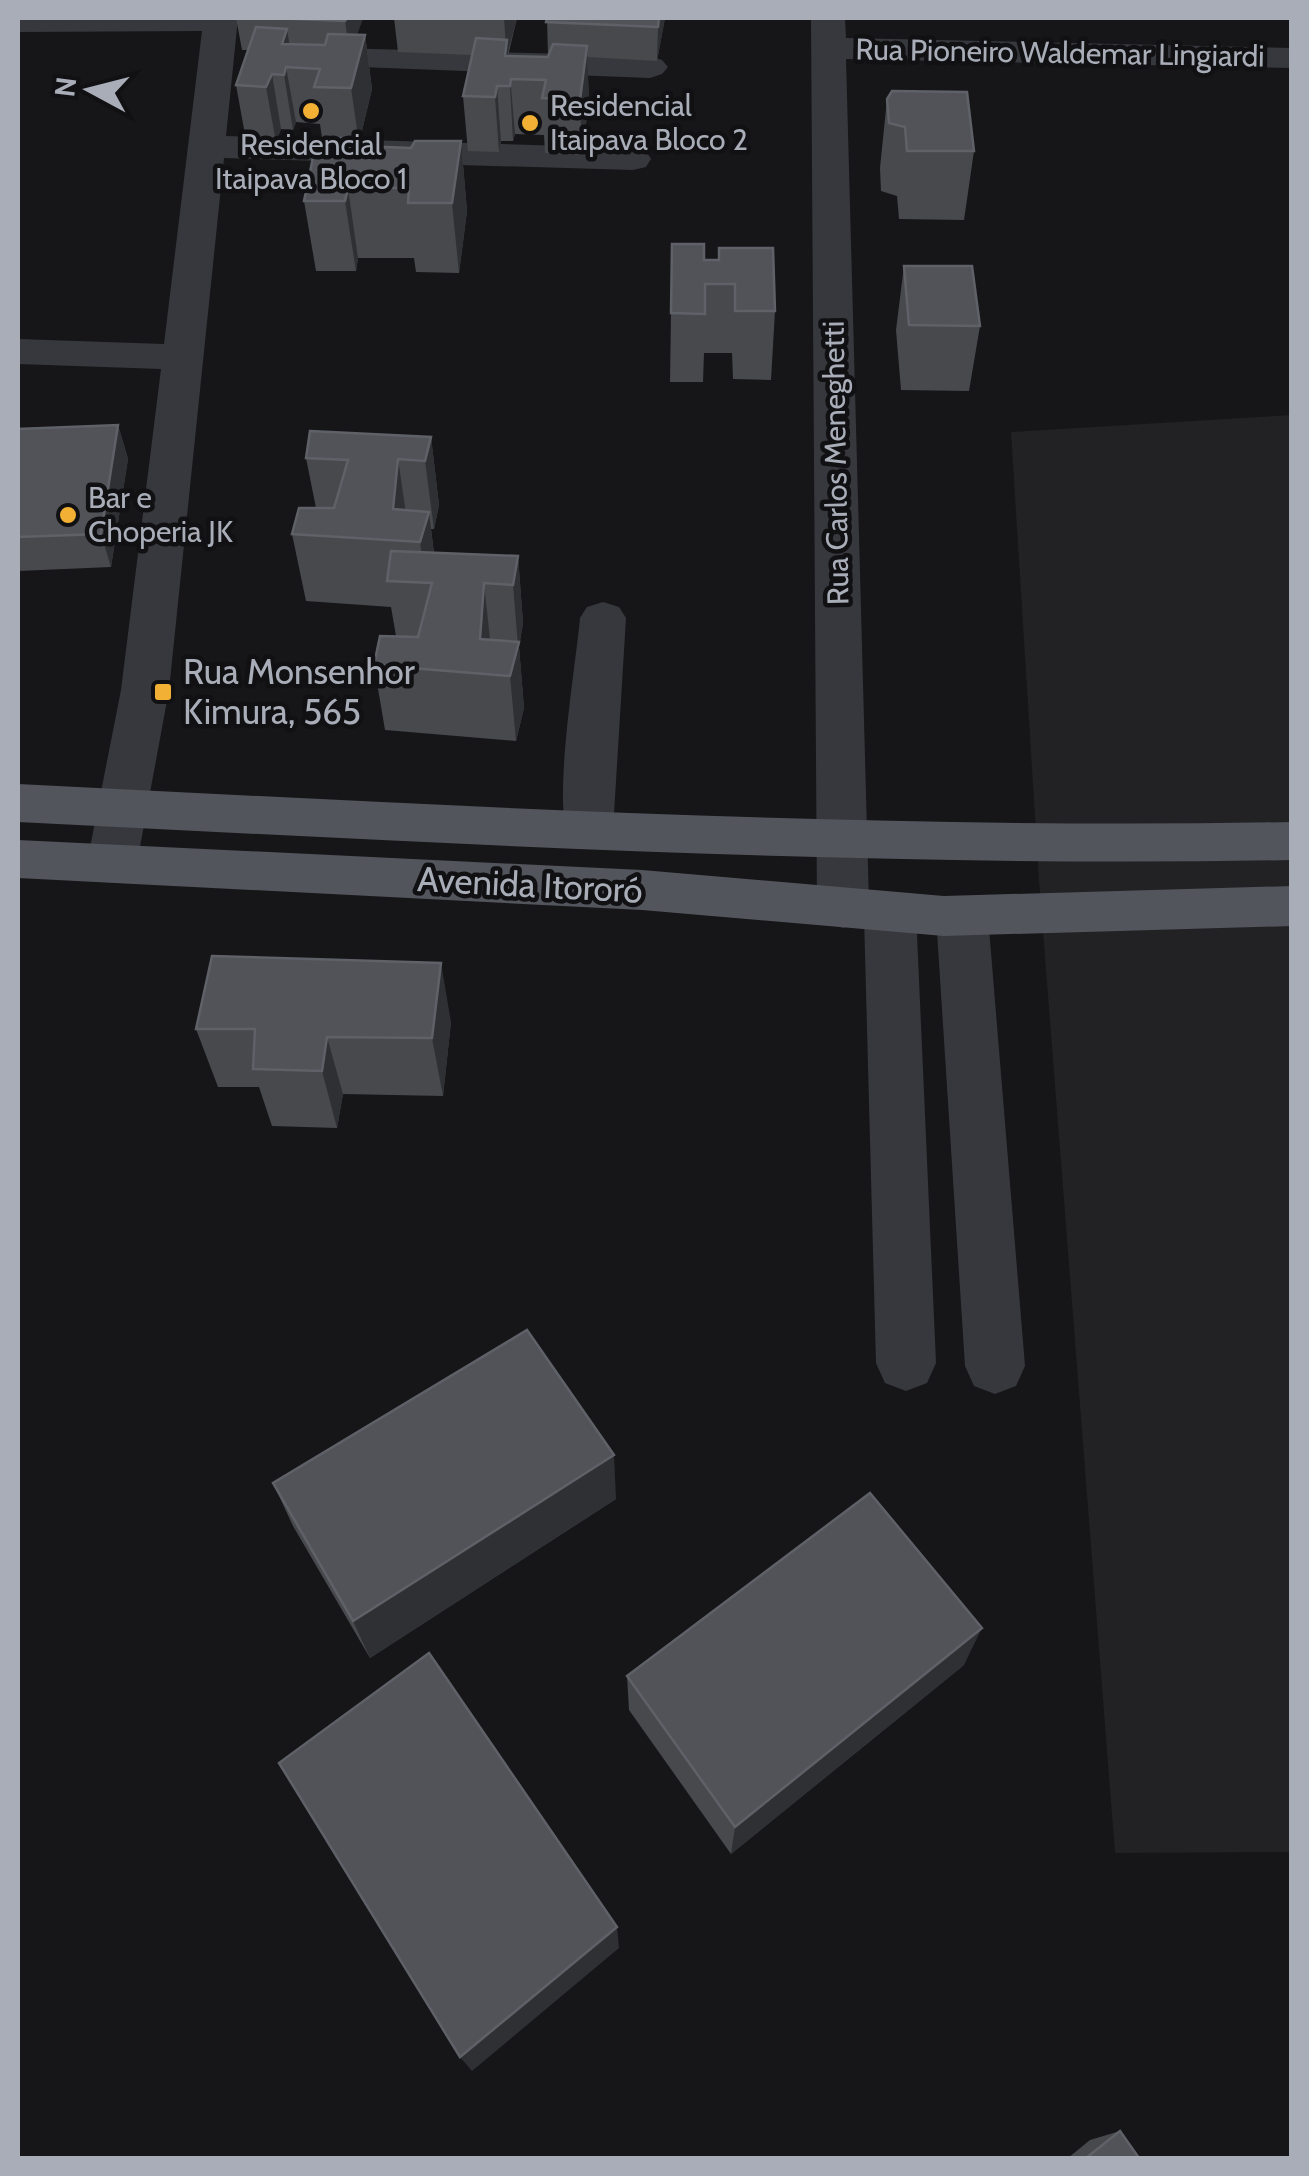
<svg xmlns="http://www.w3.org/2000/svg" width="1309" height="2176" viewBox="0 0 1309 2176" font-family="Cabin,sans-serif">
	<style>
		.built { fill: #222225 }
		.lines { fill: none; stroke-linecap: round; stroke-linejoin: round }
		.minor { fill: #37383d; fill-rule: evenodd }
		.major { fill: #53555c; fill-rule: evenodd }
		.wall { fill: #47494d }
		.shaded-wall { fill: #2f3033 }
		.building { fill: #525359; stroke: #5f6168; stroke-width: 2.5 }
		.poi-dot { fill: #f2b134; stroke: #111113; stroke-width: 4 }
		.labels { text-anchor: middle; stroke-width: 9; stroke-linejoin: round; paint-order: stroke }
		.far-street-label { font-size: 30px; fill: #a8adb8; stroke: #111113 }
		.far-poi-label { font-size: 30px; fill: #a8adb8; stroke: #111113; text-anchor: start }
		.poi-label { font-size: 35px; fill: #a8adb8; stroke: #111113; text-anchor: start }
		.street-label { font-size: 35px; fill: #a8adb8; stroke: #111113 }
	</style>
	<rect width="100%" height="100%" fill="#161618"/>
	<!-- built -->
	<polygon class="built" points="1291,415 1291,1852 1115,1853 1039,880 1011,432"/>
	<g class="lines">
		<!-- minor -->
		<g class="minor">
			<polygon points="18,18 238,18 226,136 633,148 646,151 651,159 646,167 633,170 224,158 169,690 137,863 130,877 112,883 94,877 87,863 121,690 161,369 18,364 18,339 164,344 202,31 18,32"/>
			<polygon points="811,18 845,18 846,38 1292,48 1292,68 846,59 869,904 872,898 890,892 908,898 916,912 936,1363 927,1383 906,1391 885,1383 876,1363 864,916 861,922 843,928 825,922 817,908"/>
			<polygon points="294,47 650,56 662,60 668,67 662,74 650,78 282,64 277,57 282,50"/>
			<path d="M603,602L619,607L626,618L613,830L606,843L588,849L570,843C551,808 576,665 580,618L587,607Z"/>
			<polygon points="962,896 980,902 988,916 1025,1366 1016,1386 995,1394 974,1386 965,1366 936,916 944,902"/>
		</g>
		<!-- major -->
		<g class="major">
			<path d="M18,784C442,805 867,830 1292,822V860C867,868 442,843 18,822Z"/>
			<polygon points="18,840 642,870 944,896 1292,886 1292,926 944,936 642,910 18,878"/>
		</g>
	</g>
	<!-- wall -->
	<g class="wall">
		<polygon points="236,18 363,18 357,34 365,35 372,89 359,143 360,146 411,148 461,141 467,211 459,273 416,272 414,258 358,258 356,271 316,271 304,201 322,138 320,124 296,122 293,130 281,129 276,142 246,140 236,85 248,50 242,50"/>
		<polygon points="394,18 517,18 508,56 548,57 547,18 665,18 657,61 587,57 589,100 582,155 545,153 544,135 515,134 513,141 501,141 499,152 468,151 463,96 472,55 398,52"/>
		<polygon points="887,99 974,151 964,220 899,219 897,196 881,191 880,168"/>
		<polygon points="672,244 704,260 718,260 719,248 775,311 771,380 733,379 732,353 704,353 703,382 670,382"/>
		<polygon points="904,266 980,326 969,391 901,390 896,330"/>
		<polygon points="118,425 128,459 111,567 18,571 18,429"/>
		<polygon points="431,437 439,505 434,529 431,529 434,553 518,556 523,623 519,647 524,708 516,741 385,730 374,665 396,636 391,607 306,601 292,534 316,508 306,458"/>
		<polygon points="451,1022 443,1096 343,1094 337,1128 272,1126 259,1087 218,1087 196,1029"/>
		<polygon points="273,1483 616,1499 370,1658 293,1526"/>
		<polygon points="964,1665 731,1854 629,1710 627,1676"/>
		<polygon points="1120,2131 1139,2158 1068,2158 1090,2140"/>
	</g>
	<!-- shaded-wall -->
	<g class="shaded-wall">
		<polygon points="347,18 363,18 350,55 345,21"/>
		<polygon points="504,18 517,18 508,52 515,134 513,141 510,86 505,56 506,48"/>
		<polygon points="659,18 665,18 657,61 658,27"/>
		<polygon points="287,29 293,67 286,67 296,122 293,130 284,75 282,44"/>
		<polygon points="365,35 372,89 359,143 351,88"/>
		<polygon points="587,46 589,100 582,155 580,100"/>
		<polygon points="272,74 281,129 276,142 266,87"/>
		<polygon points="497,86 501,141 499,152 495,97"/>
		<polygon points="461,141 467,211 459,273 452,203"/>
		<polygon points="348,188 358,258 356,271 345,201"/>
		<polygon points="118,425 128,459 111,567 101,534"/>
		<polygon points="431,437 439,505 434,529 425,461"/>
		<polygon points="398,459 408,527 393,509"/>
		<polygon points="429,512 437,580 432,583 426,583 420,542"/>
		<polygon points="518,556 523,623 519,647 524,708 516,741 510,676 518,646 513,585"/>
		<polygon points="484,583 491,649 480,639"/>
		<polygon points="441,963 451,1022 443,1096 432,1038"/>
		<polygon points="327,1037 343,1094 337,1128 322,1071"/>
		<polygon points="614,1455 616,1499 370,1658 353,1621"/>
		<polygon points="982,1628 964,1665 731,1854 735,1827"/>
		<polygon points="617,1927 619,1948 472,2071 460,2057"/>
	</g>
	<!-- building -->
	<g class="building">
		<polygon points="271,18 347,18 345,21"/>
		<polygon points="547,18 659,18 658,27 546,22"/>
		<polygon points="256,27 287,29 282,44 325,45 328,34 365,35 351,88 314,87 320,69 286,67 284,75 272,74 266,87 236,85"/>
		<polygon points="476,38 507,40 505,56 548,57 553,44 587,46 580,100 542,98 546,80 511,79 510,86 497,86 495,97 463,96"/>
		<polygon points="892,91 967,92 974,151 907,151 905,127 889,123 887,99"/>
		<polygon points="317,138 354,138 360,146 411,148 415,141 461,141 452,203 408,203 409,188 348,188 345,201 304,201"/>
		<polygon points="672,244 704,244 704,260 719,260 719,248 773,248 775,311 735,311 735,284 705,284 705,314 671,313"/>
		<polygon points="904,266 972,266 980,326 909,325"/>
		<polygon points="118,425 101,534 18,537 18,429"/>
		<polygon points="310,431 431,437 425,461 398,459 393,509 429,512 420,542 292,534 299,508 334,508 348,460 306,458"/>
		<polygon points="391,551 518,556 513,585 484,583 480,639 519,642 510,676 374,665 380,636 418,637 432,583 387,581"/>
		<polygon points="212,956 441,963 432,1038 327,1037 322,1071 253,1069 255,1029 196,1029"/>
		<polygon points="527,1330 614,1455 353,1621 273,1483"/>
		<polygon points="870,1493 982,1628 735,1827 627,1676"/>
		<polygon points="429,1653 617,1927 460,2057 279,1763"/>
		<polygon points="1120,2131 1139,2158 1086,2158"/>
	</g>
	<!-- markers -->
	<g class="poi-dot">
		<circle cx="311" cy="111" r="10"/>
		<circle cx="530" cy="123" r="10"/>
		<circle cx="68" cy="515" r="10"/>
		<rect x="153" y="682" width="20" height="20" rx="5"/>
	</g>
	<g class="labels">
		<!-- far-street labels -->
		<g class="far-street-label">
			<text transform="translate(1060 53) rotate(1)" y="10">Rua Pioneiro Waldemar Lingiardi</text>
			<text transform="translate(836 463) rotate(-91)" y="10">Rua Carlos Meneghetti</text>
		</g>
		<!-- far-poi labels -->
		<g class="far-poi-label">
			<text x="550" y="116">Residencial<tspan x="550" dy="34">Itaipava Bloco 2</tspan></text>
			<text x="311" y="155" text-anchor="middle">Residencial<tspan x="311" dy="34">Itaipava Bloco 1</tspan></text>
			<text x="88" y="508">Bar e<tspan x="88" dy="34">Choperia JK</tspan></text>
		</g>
		<!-- poi labels -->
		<g class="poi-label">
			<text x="183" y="684">Rua Monsenhor<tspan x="183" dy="40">Kimura, 565</tspan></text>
		</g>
		<!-- street labels -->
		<g class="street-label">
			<text transform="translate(530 885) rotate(3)" y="12">Avenida Itororó</text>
		</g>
	</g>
	<!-- border -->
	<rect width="1309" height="2176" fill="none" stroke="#a8adb8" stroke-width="40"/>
	<!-- north arrow -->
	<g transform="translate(90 90) rotate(277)" stroke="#111113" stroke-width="8" paint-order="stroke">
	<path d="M0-8L18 38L0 25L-18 38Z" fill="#a8adb8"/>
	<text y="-15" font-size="28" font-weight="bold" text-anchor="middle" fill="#a8adb8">N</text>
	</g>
</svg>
